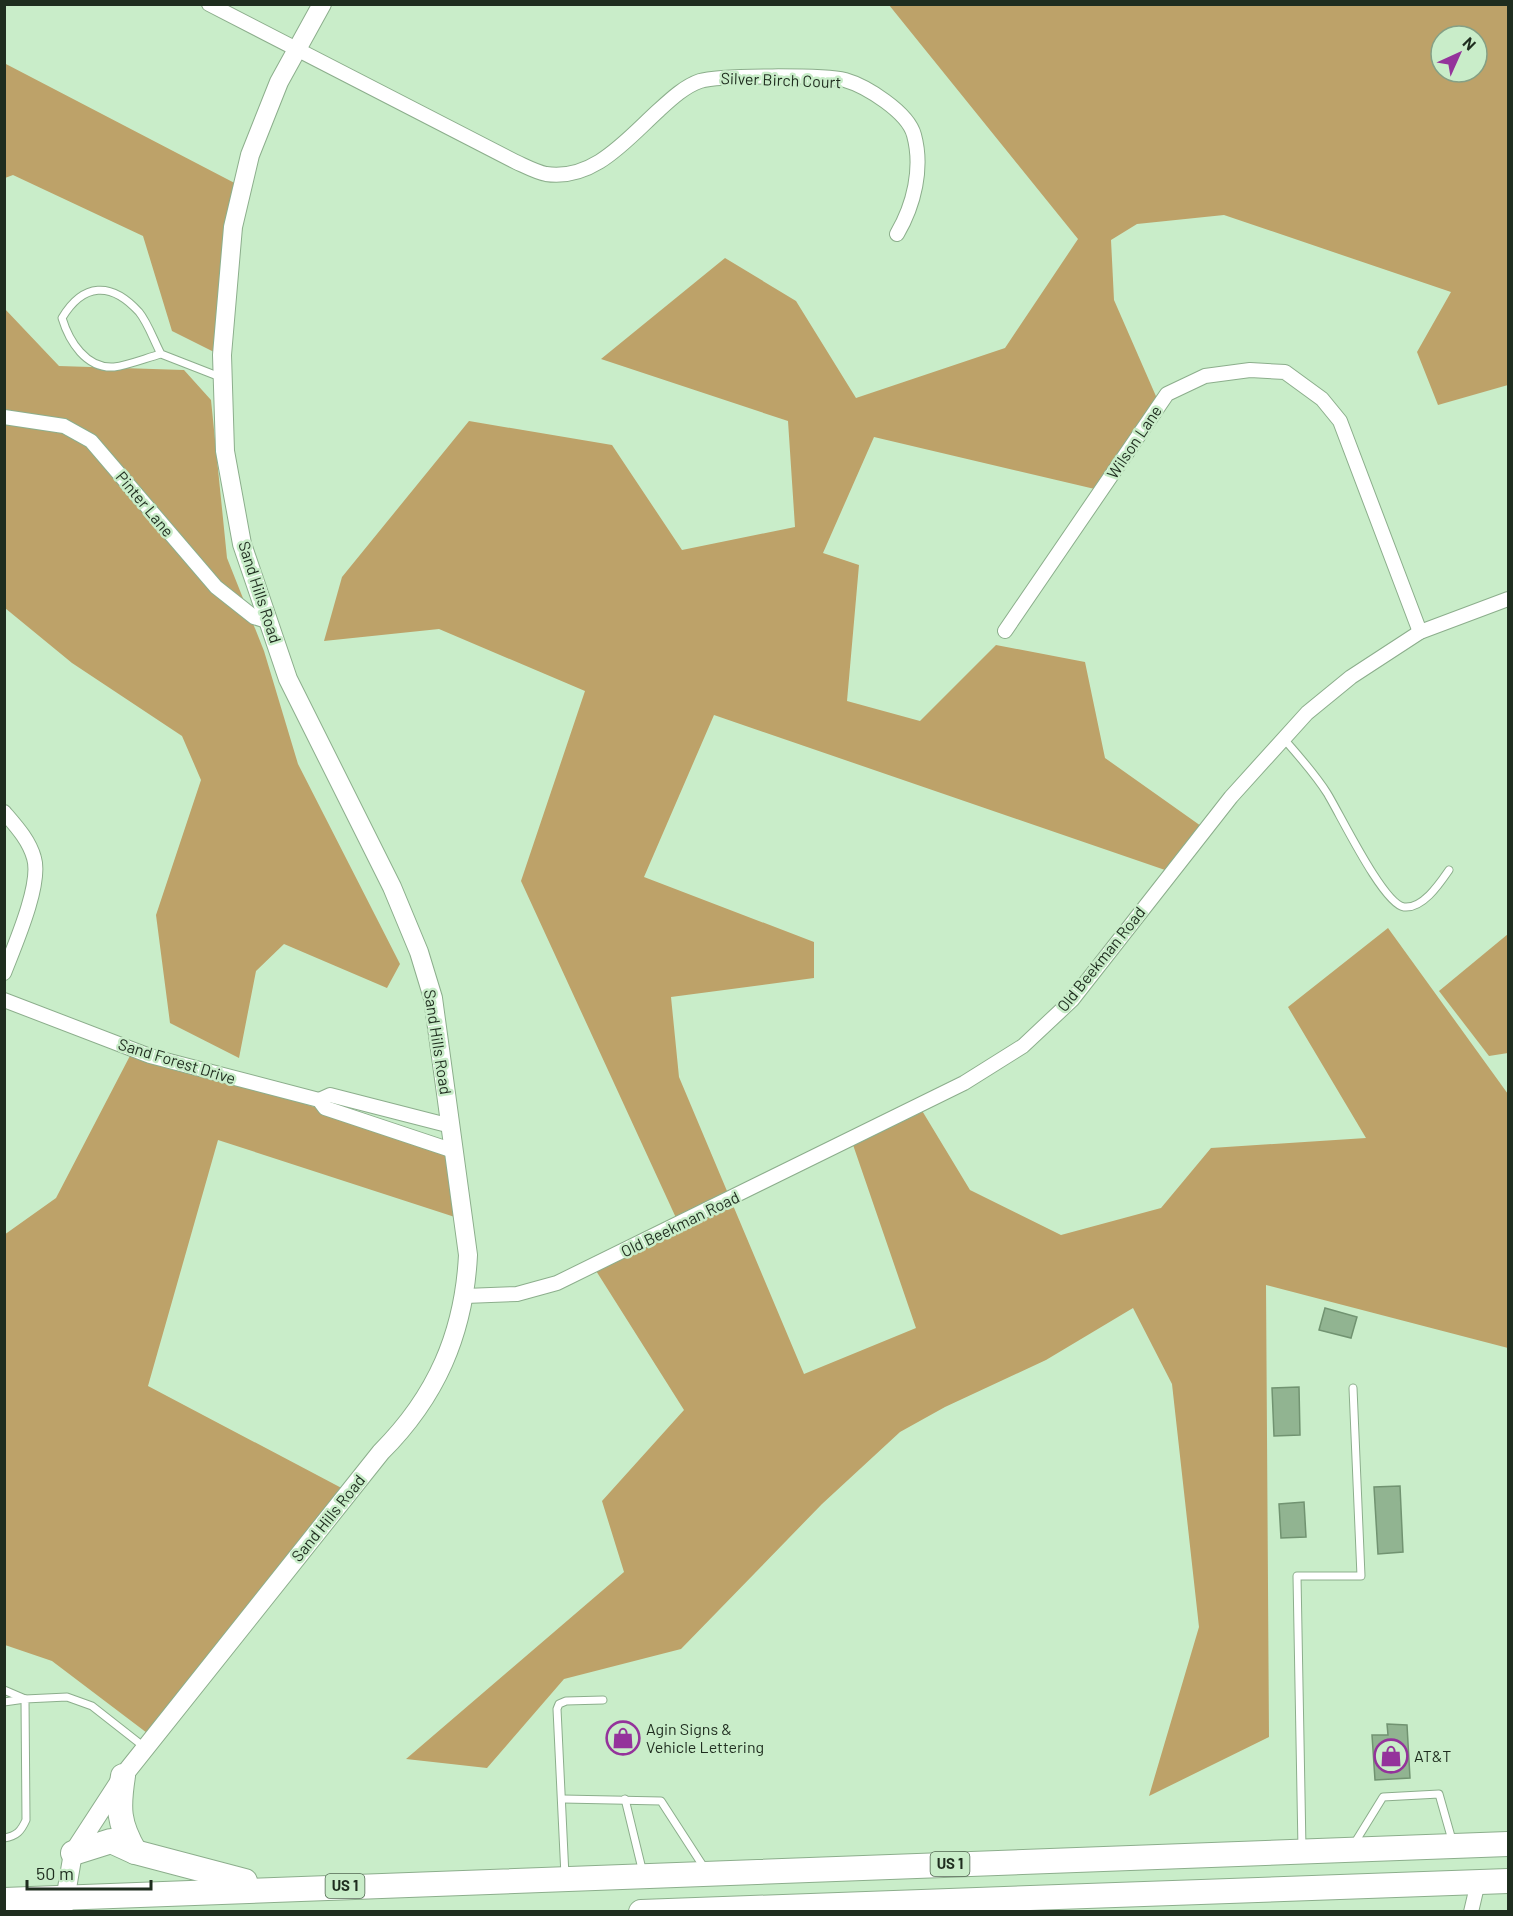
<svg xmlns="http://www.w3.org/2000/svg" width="1513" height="1916" viewBox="0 0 1513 1916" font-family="Barlow,sans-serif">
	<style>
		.forest { fill: #bda269; fill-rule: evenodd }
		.building { fill: #91b491; stroke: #719371; stroke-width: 1.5 }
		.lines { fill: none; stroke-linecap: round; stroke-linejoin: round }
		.service-casing { stroke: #8cae8c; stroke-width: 9 }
		.minor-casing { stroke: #8cae8c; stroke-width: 16 }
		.tertiary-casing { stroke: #8cae8c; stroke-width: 20 }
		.trunk-casing { stroke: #8cae8c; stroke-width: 26 }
		.service { stroke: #fff; stroke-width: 7 }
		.minor { stroke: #fff; stroke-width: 14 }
		.tertiary { stroke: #fff; stroke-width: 18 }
		.trunk { stroke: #fff; stroke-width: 24 }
		.labels { text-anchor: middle; stroke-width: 5; stroke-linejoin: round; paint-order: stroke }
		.shield { fill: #c9edc9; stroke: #526752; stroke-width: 1.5 }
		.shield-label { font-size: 15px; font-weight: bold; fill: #1f2d1f }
		.street-label { font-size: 16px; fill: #1f2d1f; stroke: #c9edc9 }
		.poi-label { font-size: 16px; fill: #1f2d1f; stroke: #c9edc9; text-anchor: start }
	</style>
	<rect width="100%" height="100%" fill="#c9edc9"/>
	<!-- forest -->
	<g class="forest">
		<path d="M889,5H1508V385L1438,405L1417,352L1451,292L1224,215L1137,224L1111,240L1114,300L1162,410L1099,490L874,437L823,553L859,565L847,701L920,721L996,645L1085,662L1105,758L1201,826L1168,871L714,715L644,877L814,942V978L671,997L679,1077L804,1374L916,1328L851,1139L918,1104L970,1190L1061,1235L1161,1208L1211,1148L1366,1138L1288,1007L1388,928L1508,1094V1348L1266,1285L1269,1737L1149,1796L1199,1627L1172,1384L1133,1308L1046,1360L945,1407L900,1432L822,1504L681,1649L564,1679L487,1768L406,1759L624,1572L602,1501L684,1410L593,1266L677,1220L521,881L585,691L439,629L324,641L342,577L469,421L612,445L682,550L795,527L788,421L601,359L725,258L796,301L856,398L1005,348L1078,239ZM1441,36H1477V72H1441Z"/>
		<polygon points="4,63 248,190 224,357 172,331 143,236 13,175 5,178"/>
		<polygon points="4,308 59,366 184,370 211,400 227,558 264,651 298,764 400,964 387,988 284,944 256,971 239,1058 170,1023 156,915 201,780 182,736 72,663 5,608"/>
		<polygon points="1508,934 1508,1053 1489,1056 1439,991"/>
		<polygon points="133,1050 458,1152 464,1220 218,1140 148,1386 351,1493 155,1739 52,1661 5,1645 4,1235 56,1198"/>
	</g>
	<!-- building -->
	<g class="building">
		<polygon points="1325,1308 1357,1317 1351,1338 1319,1330"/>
		<polygon points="1299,1387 1300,1435 1274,1436 1272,1388"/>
		<polygon points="1400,1486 1403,1552 1378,1554 1374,1487"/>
		<polygon points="1304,1502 1306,1537 1281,1538 1279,1504"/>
		<polygon points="1387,1724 1407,1725 1410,1778 1375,1780 1372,1735 1388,1735"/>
	</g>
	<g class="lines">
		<!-- service casing -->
		<g class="service-casing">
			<g id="service">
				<path d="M161,354C146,358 129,365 114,367C86,369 69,341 62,318C83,283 111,281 139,312C148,323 154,341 161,354L220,377"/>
				<path d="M1284,739C1299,756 1315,774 1327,793C1340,814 1383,904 1404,907C1423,909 1440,883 1449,870"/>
				<polyline points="4,1690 25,1699"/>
				<polyline points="4,1702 25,1699"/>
				<polyline points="563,1799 661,1801 705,1869"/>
				<polyline points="625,1799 643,1873"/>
				<path d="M4,1838C17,1836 21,1831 26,1820L25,1699L67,1697L92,1706L143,1746"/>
				<polyline points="1354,1844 1383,1797 1439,1794 1452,1840"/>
				<polyline points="1302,1849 1297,1576 1361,1576 1353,1388"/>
				<polyline points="565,1876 557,1709 559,1704 566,1701 603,1700"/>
			</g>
		</g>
		<!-- minor casing -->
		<g class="minor-casing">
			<g id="minor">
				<path d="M209,4L516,162C525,166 536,172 546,174C594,181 627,139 659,110C671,99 685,86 700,81C719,75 825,75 845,80C866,86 908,112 914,135C923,168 914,205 897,234"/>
				<polyline points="4,417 64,426 91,441 216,587 254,617 270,622"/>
				<polyline points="1005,631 1167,394 1205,376 1250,370 1285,372 1322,399 1340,421 1420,632"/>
				<path d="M4,812C16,826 29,840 34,858C42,884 14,947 4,973"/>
				<polyline points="4,1000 150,1056 319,1100 325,1108 454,1151"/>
				<polyline points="319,1100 330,1095 451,1126"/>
				<polyline points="465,1296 517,1294 557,1283 964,1083 1023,1046 1072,1000 1231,797 1307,713 1351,677 1420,632 1508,599"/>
				<polyline points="1471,1912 1478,1882"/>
			</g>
		</g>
		<!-- tertiary casing -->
		<g class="tertiary-casing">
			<path id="tertiary" d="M63,1912L73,1853L123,1776L381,1452C436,1397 464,1334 468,1255L433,998L419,952L392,887L288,679L242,544L225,451L222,355L233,227L250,155L279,82L322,4"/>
		</g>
		<!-- trunk casing -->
		<g class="trunk-casing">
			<g id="trunk">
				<path d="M123,1776C118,1808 118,1823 135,1852"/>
				<polyline points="73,1853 111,1841 135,1852 245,1881"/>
				<polyline points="4,1900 1508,1844"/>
				<polyline points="641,1912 1508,1881"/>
			</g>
		</g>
		<!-- service -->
		<use href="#service" class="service"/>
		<!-- minor -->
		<use href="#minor" class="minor"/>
		<!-- tertiary -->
		<use href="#tertiary" class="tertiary"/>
		<!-- trunk -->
		<use href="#trunk" class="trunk"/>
	</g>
	<!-- icons -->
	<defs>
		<g id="shop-ring" transform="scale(1.725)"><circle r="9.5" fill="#c9edc9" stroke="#94339b" stroke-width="1.5"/><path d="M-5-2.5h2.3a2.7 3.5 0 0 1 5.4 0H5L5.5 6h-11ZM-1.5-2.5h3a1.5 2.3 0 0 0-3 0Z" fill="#94339b"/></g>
	</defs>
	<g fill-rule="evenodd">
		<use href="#shop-ring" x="623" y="1738"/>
		<use href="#shop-ring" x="1391" y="1756"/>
	</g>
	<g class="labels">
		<!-- shield labels -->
		<g class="shield">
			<rect x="930.5" y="1852" width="39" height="24" rx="4.5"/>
			<rect x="325.5" y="1874" width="39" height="24" rx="4.5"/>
		</g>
		<g class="shield-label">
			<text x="950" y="1869">US 1</text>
			<text x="345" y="1891">US 1</text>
		</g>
		<!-- street labels -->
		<g class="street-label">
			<text transform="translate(781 80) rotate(2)" y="6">Silver Birch Court</text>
			<text transform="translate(1134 442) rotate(-56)" y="6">Wilson Lane</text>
			<text transform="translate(145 504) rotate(50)" y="6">Pinter Lane</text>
			<text transform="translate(260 592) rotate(72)" y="6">Sand Hills Road</text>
			<text transform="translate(1101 959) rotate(-51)" y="6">Old Beekman Road</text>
			<text transform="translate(438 1042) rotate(81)" y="6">Sand Hills Road</text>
			<text transform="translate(177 1061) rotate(17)" y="6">Sand Forest Drive</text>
			<text transform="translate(680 1224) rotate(-26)" y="6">Old Beekman Road</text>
			<text transform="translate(328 1518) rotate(-51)" y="6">Sand Hills Road</text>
		</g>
		<!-- poi labels -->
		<g class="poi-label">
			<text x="646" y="1735">Agin Signs &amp;<tspan x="646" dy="18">Vehicle Lettering</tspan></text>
			<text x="1414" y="1762">AT&amp;T</text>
		</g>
	</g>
	<!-- border -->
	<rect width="1513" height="1916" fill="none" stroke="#1f2d1f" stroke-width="12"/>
	<!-- north arrow -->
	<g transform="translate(1459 54) rotate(45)"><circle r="28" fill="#c9edc9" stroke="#85a085" stroke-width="1.5"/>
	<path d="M0-4.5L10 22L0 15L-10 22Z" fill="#94339b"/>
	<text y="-9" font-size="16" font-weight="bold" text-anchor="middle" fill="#1f2d1f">N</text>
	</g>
	<!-- scale -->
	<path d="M27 1880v9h124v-9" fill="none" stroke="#1f2d1f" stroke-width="3"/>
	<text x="36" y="1880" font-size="18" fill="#1f2d1f" stroke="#c9edc9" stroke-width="4.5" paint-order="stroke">50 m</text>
</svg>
